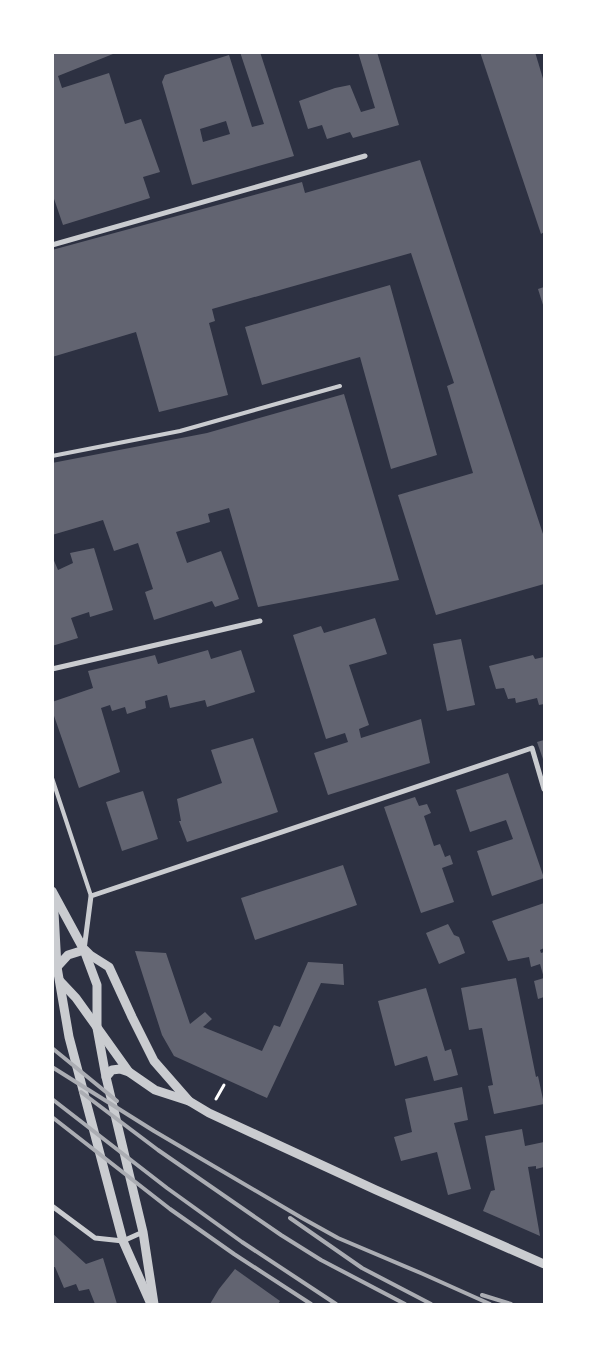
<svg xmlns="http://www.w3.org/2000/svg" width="597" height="1357" viewBox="0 0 597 1357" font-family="Commissioner,sans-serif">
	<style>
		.building { fill: #626471; fill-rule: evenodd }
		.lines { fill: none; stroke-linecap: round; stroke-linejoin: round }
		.path { stroke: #fff; stroke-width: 3 }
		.service { stroke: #caccd0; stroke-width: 4 }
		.minor { stroke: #caccd0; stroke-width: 5 }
		.tertiary { stroke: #caccd0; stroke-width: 9 }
		.rail { stroke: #abadb3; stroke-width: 4 }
	</style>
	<rect width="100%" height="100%" fill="#2d3142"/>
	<!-- building -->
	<g class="building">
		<polygon points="52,52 118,52 58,76 62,88 109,73 125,124 141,119 160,172 143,177 150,198 63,225 52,193"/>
		<path d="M240,52H260L294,156L192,185L162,82L165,75L229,55L252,127L264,124ZM226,121L230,134L203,142L200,129Z"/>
		<polygon points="358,52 377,52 399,125 353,138 350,132 327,139 322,125 308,129 299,101 335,88 350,85 361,112 375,108"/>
		<polygon points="480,52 535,52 544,82 544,232 541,234"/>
		<polygon points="420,160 544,537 544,584 436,615 398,495 473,473 447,386 454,383 411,253 212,309 215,321 209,323 228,395 159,412 136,332 52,357 52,250 302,182 305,193"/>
		<polygon points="390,285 437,455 391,469 360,357 262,385 245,327"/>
		<polygon points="544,287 544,308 538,289"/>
		<polygon points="344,394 399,580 258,607 229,508 208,514 210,522 176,532 187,563 221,551 239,599 215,607 212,601 154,620 145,592 153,589 138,543 114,551 103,520 52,535 52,463 207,433"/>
		<polygon points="94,548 113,610 90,617 89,612 71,618 78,638 52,646 52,556 58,570 73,563 70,553"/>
		<polygon points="375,618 387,654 349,665 369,725 359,729 361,738 421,719 430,763 328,795 314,753 348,742 345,733 326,739 293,635 321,626 324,633"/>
		<polygon points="461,639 475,705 447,711 433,644"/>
		<polygon points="208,650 211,659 241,650 255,692 207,707 205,700 170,708 167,695 145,701 146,708 127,714 125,707 112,711 110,705 101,708 120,772 79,788 52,710 52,702 93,688 88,671 155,655 158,664"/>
		<polygon points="533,655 535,659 544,657 544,704 539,705 537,698 516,703 515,698 508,699 504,688 496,689 489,666"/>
		<polygon points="253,738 278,812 187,842 179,821 181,821 177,799 222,783 211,750"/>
		<polygon points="544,740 544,762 537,742"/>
		<polygon points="508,773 544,878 492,896 477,851 513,839 506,820 470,832 456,790"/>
		<polygon points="143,791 158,839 122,851 106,802"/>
		<polygon points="415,797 419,806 427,804 431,813 424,816 434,846 440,844 445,857 450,855 453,864 442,868 454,902 421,913 384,807"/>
		<polygon points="343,865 357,905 255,940 241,898"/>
		<polygon points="544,903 544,948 540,950 541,953 544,952 544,978 540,964 531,967 529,957 508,961 492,921"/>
		<polygon points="448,924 454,935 459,937 465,953 439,964 426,933"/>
		<polygon points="135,951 166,953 190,1024 205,1012 212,1019 203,1027 262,1051 274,1025 280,1027 308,962 343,964 344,985 321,983 267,1098 174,1056 162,1035"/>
		<polygon points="516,978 536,1077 538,1076 544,1104 494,1114 488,1086 493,1085 482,1028 469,1030 461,988"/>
		<polygon points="544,978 544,997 538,999 534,981"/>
		<polygon points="426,988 445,1051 451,1049 458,1075 434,1081 427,1056 395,1066 378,1001"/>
		<polygon points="462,1087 468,1120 454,1123 471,1189 448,1195 437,1152 401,1161 394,1137 412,1132 405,1099"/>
		<polygon points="522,1129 525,1146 544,1142 544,1167 536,1169 536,1166 528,1167 540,1236 483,1211 491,1191 495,1190 485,1136"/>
		<polygon points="52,1233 86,1264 103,1258 117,1304 95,1304 89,1289 79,1291 76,1284 64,1288 55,1267 52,1267"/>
		<polygon points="235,1269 280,1301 278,1304 210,1304 219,1289"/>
	</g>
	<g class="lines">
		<!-- path -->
		<polyline class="path" points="216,1099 224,1085"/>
		<!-- service -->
		<g class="service">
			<polyline points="52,456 180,431 340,386"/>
			<polyline points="52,778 91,896"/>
		</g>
		<!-- minor -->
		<g class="minor">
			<polyline points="52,245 365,156"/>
			<polyline points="52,669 260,621"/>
			<polyline points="84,950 91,896 532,748 544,789"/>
			<polyline points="52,1206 95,1238 123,1241 143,1232"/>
		</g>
		<!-- tertiary -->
		<g class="tertiary">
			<polyline points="52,891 84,950 97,985 97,1028 106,1077 143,1232 154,1304"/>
			<polyline points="53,894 57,967 69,1037 123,1241 150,1302"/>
			<polyline points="85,950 90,955 109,967 132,1017 154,1061 189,1101"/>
			<polyline points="57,967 68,955 84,950"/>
			<polyline points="60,981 76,998 129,1072"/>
			<polyline points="106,1077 112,1070 120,1069 129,1072 155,1090 189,1101 209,1113 376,1190 544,1264"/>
		</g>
		<!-- rail -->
		<g class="rail">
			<polyline points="52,1048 117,1101"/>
			<polyline points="52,1067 154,1131 302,1218 338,1238 423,1274 490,1304"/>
			<polyline points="81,1092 158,1150 281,1235 321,1260 405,1304"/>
			<polyline points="52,1099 167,1188 242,1242 336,1304"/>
			<polyline points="52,1117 170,1209 234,1254 311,1304"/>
			<polyline points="290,1218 362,1268 431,1304"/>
			<polyline points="482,1295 511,1304"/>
		</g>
	</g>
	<!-- border -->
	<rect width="597" height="1357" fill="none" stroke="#ffffff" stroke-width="108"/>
</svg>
